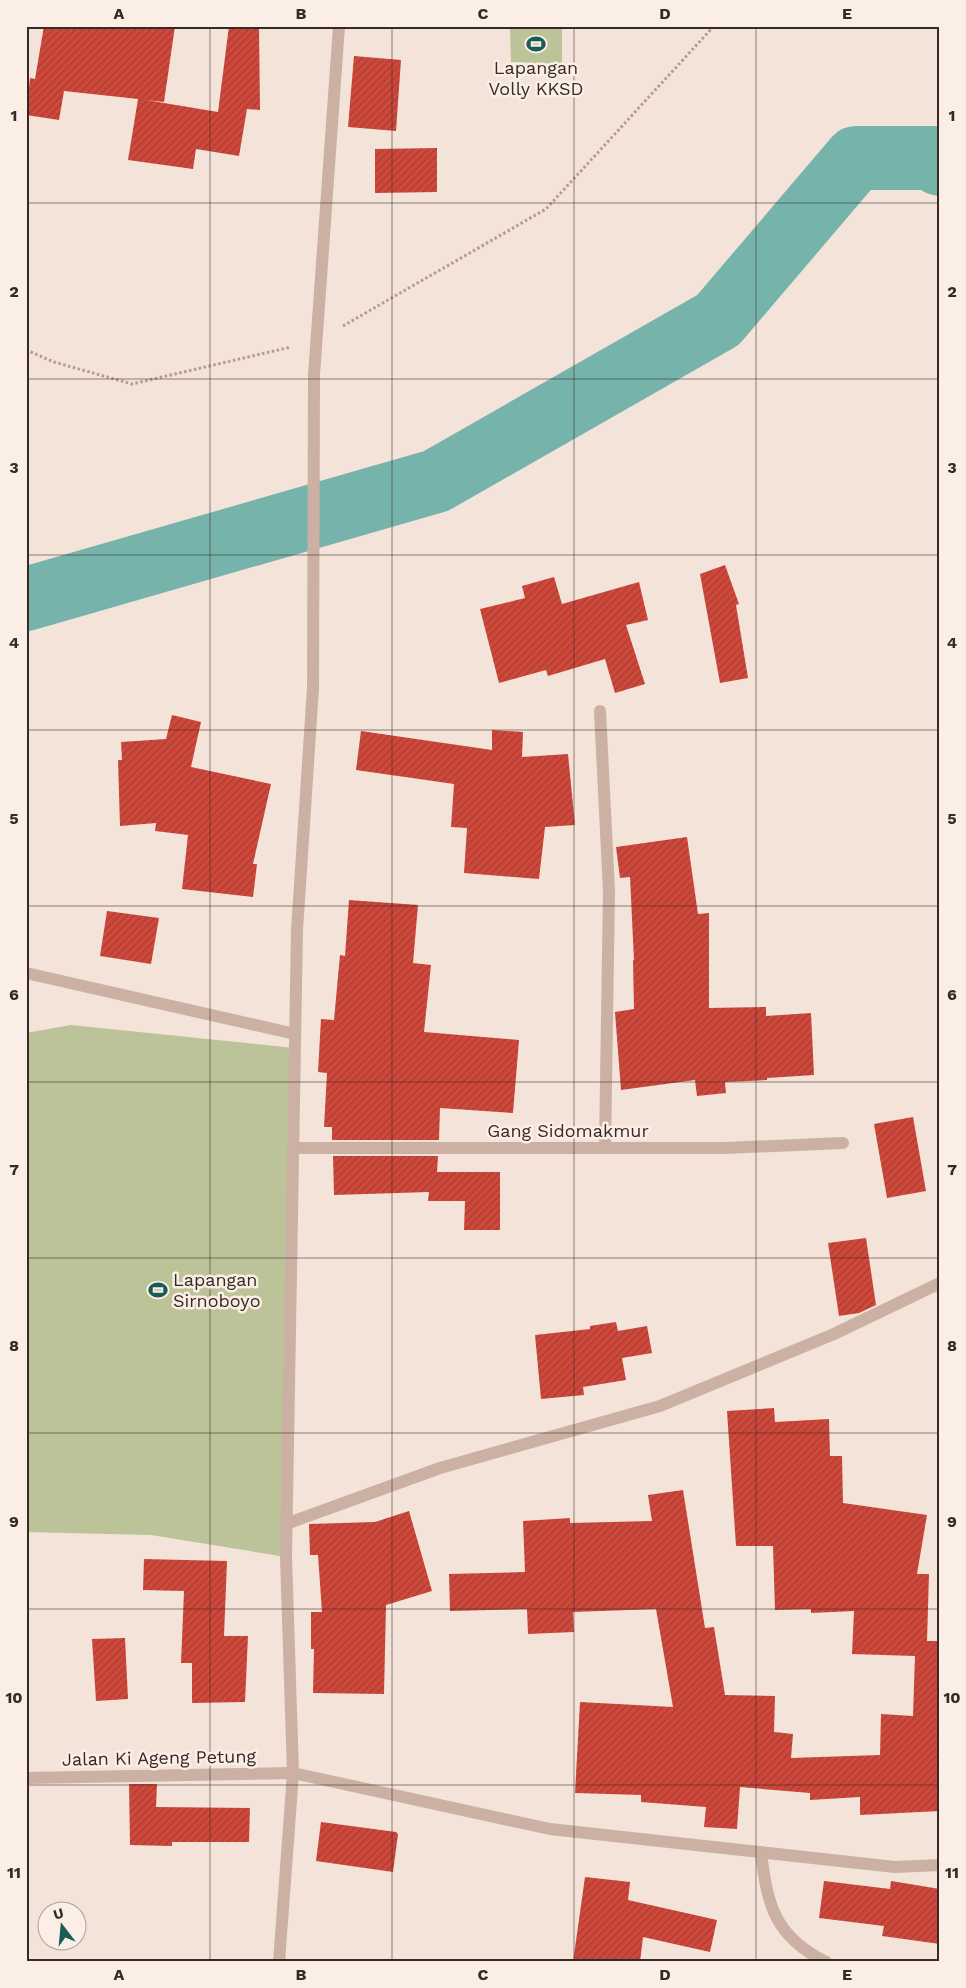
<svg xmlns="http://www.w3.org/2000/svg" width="966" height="1988" viewBox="0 0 966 1988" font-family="'Work Sans',sans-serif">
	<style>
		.green { fill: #bcc398 }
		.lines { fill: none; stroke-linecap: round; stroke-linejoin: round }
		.river { stroke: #76b3ab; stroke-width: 64 }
		.building { fill: url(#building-hatch) }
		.path { stroke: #b89a8e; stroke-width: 3; stroke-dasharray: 2.5 2.5; stroke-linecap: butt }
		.minor { stroke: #ccb0a4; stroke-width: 12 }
		.grid { fill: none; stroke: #372926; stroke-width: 1; stroke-opacity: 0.55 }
		.labels { text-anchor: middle; stroke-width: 5; stroke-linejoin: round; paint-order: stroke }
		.poi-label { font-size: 18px; fill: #372926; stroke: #fbeee6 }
		.street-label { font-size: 18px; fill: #372926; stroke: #fbeee6 }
		.neatline { fill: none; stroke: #372926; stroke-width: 2 }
		.grid-label { font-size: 16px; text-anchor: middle; font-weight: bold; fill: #372926 }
	</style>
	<defs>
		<pattern id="building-hatch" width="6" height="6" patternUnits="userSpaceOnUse" patternTransform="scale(1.25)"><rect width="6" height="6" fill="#cf483c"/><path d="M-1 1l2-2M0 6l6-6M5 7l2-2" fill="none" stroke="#a93c32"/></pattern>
	</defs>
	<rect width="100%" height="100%" fill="#f3e3d9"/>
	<!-- green -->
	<g class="green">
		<polygon points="510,26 562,26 562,64 511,62"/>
		<polygon points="71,1025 294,1048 286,1557 151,1535 26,1532 26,1033"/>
	</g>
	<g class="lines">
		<!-- river -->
		<polyline class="river" points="26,599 436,481 718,320 856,158 934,158 940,164"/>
	</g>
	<!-- building -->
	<g class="building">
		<polygon points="44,26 175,26 164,102 146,100 218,112 229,26 259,26 260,110 247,109 239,156 196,149 193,169 128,160 138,99 64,91 59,120 26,115 30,78 35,79"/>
		<polygon points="354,56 401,60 396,131 348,127"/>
		<polygon points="437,148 437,192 375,193 375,149"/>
		<polygon points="725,565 739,604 736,605 748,678 720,683 700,574"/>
		<polygon points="554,577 562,604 639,582 648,620 626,625 645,684 615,693 605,659 548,676 546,670 499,683 480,609 525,598 522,586"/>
		<polygon points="172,715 201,722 191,767 271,784 253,864 257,864 253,897 182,889 188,835 155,831 156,823 120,826 118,760 122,760 121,742 166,739"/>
		<polygon points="492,730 523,732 522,757 568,754 575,825 545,827 539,879 464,873 467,828 451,827 454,784 356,770 361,731 492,750"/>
		<polygon points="687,837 698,914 709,913 709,1008 766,1007 766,1016 811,1013 814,1075 767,1078 767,1080 725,1082 726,1093 697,1096 695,1080 621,1090 615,1012 634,1009 633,960 634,960 630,877 620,878 616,847"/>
		<polygon points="349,900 418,905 413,963 431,965 424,1032 519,1040 513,1113 440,1108 439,1140 332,1140 332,1127 324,1127 327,1073 318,1072 321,1019 334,1020 340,955 345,956"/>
		<polygon points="107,911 159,918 151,964 100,956"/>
		<polygon points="913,1117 926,1191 887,1198 874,1124"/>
		<polygon points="333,1156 438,1156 437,1172 500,1172 500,1230 464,1230 465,1201 428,1201 429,1192 334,1195"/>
		<polygon points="866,1238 876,1305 859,1313 839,1316 828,1243"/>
		<polygon points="616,1322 618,1331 647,1326 652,1353 622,1358 626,1380 583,1387 584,1395 541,1399 535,1335 590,1329 590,1326"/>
		<polygon points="774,1408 775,1422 829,1419 830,1456 842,1456 843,1503 927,1515 917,1574 929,1574 927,1641 940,1641 940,1811 860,1815 860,1797 810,1800 810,1793 740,1787 737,1829 704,1827 706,1807 641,1802 641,1795 575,1793 580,1702 673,1707 656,1609 573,1612 574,1632 528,1634 527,1609 450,1611 449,1574 525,1572 523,1521 570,1518 570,1523 652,1521 648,1495 683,1490 705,1628 714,1627 725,1695 775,1696 774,1732 793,1734 791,1758 880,1755 881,1714 913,1716 915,1656 852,1654 854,1611 811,1613 811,1609 775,1610 773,1546 736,1546 727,1411"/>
		<polygon points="409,1511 432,1591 386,1605 384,1694 313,1693 314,1649 311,1649 311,1612 322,1612 318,1555 310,1555 309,1524 375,1522"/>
		<polygon points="144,1559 227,1561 224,1636 248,1636 245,1702 192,1703 192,1663 181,1663 184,1591 143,1590"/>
		<polygon points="125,1638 128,1699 96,1701 92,1639"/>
		<polygon points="129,1784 157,1784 156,1807 250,1808 249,1842 172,1842 172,1846 130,1845"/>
		<polygon points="321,1822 396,1832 398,1834 393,1872 316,1861"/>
		<polygon points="585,1877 630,1882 628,1900 717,1920 710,1952 643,1937 640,1962 573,1962"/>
		<polygon points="824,1881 890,1889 891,1881 940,1889 940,1944 882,1936 884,1926 819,1918"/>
	</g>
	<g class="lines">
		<!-- path -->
		<g class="path">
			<polyline points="343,326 546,209 714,26"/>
			<polyline points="26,350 54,362 132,384 291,347"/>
		</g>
		<!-- minor -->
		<g class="minor">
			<polyline points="600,711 609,891 605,1148"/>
			<polyline points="26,973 295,1034"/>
			<polyline points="293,1148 725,1148 843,1143"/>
			<polyline points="286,1524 440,1468 660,1406 834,1334 940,1283"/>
			<polyline points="26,1778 293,1773 550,1829 895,1867 940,1865"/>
			<path d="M761,1852C767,1905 775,1937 826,1962"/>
			<polyline points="279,1962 293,1773 286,1557 297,930 313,688 314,375 339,26"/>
		</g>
	</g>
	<!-- grid -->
	<path class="grid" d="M210,26V1962M392,26V1962M574,26V1962M756,26V1962M26,203H940M26,379H940M26,555H940M26,730H940M26,906H940M26,1082H940M26,1258H940M26,1433H940M26,1609H940M26,1785H940"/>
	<!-- icons -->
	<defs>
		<g id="stadium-bare" transform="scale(1.5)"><path d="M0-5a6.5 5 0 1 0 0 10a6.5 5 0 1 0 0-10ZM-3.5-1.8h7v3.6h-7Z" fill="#195c56" stroke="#fbeee6" stroke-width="2.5" paint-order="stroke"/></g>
	</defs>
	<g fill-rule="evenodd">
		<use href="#stadium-bare" x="536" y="44"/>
		<use href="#stadium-bare" x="158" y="1290"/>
	</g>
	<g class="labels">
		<!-- poi labels -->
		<g class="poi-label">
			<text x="536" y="74">Lapangan<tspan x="536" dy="21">Volly KKSD</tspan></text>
			<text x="173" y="1286" text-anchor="start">Lapangan<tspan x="173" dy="21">Sirnoboyo</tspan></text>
		</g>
		<!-- street labels -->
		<g class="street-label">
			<text x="568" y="1137">Gang Sidomakmur</text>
			<text transform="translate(159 1758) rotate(-1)" y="6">Jalan Ki Ageng Petung</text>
		</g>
	</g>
	<!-- border -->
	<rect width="966" height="1988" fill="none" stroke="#fbeee6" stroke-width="55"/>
	<!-- north arrow -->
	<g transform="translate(62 1926) rotate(344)"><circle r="24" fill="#fbeee6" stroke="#ad9f99"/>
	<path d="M0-4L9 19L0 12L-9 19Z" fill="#195c56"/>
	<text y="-8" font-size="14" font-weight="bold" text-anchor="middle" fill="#372926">U</text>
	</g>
	<rect x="28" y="28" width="910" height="1932" class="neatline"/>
	<g class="grid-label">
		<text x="119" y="19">A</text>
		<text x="301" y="19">B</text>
		<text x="483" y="19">C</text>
		<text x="665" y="19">D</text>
		<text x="847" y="19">E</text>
		<text x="14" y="121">1</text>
		<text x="952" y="121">1</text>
		<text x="14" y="297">2</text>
		<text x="952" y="297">2</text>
		<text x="14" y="473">3</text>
		<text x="952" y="473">3</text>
		<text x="14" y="648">4</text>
		<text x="952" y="648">4</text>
		<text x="14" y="824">5</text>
		<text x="952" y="824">5</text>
		<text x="14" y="1000">6</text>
		<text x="952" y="1000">6</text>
		<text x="14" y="1175">7</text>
		<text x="952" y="1175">7</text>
		<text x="14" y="1351">8</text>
		<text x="952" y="1351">8</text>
		<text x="14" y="1527">9</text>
		<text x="952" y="1527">9</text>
		<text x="14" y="1703">10</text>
		<text x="952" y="1703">10</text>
		<text x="14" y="1878">11</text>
		<text x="952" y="1878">11</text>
		<text x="119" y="1980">A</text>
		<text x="301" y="1980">B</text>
		<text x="483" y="1980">C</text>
		<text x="665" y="1980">D</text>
		<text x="847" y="1980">E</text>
	</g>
</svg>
